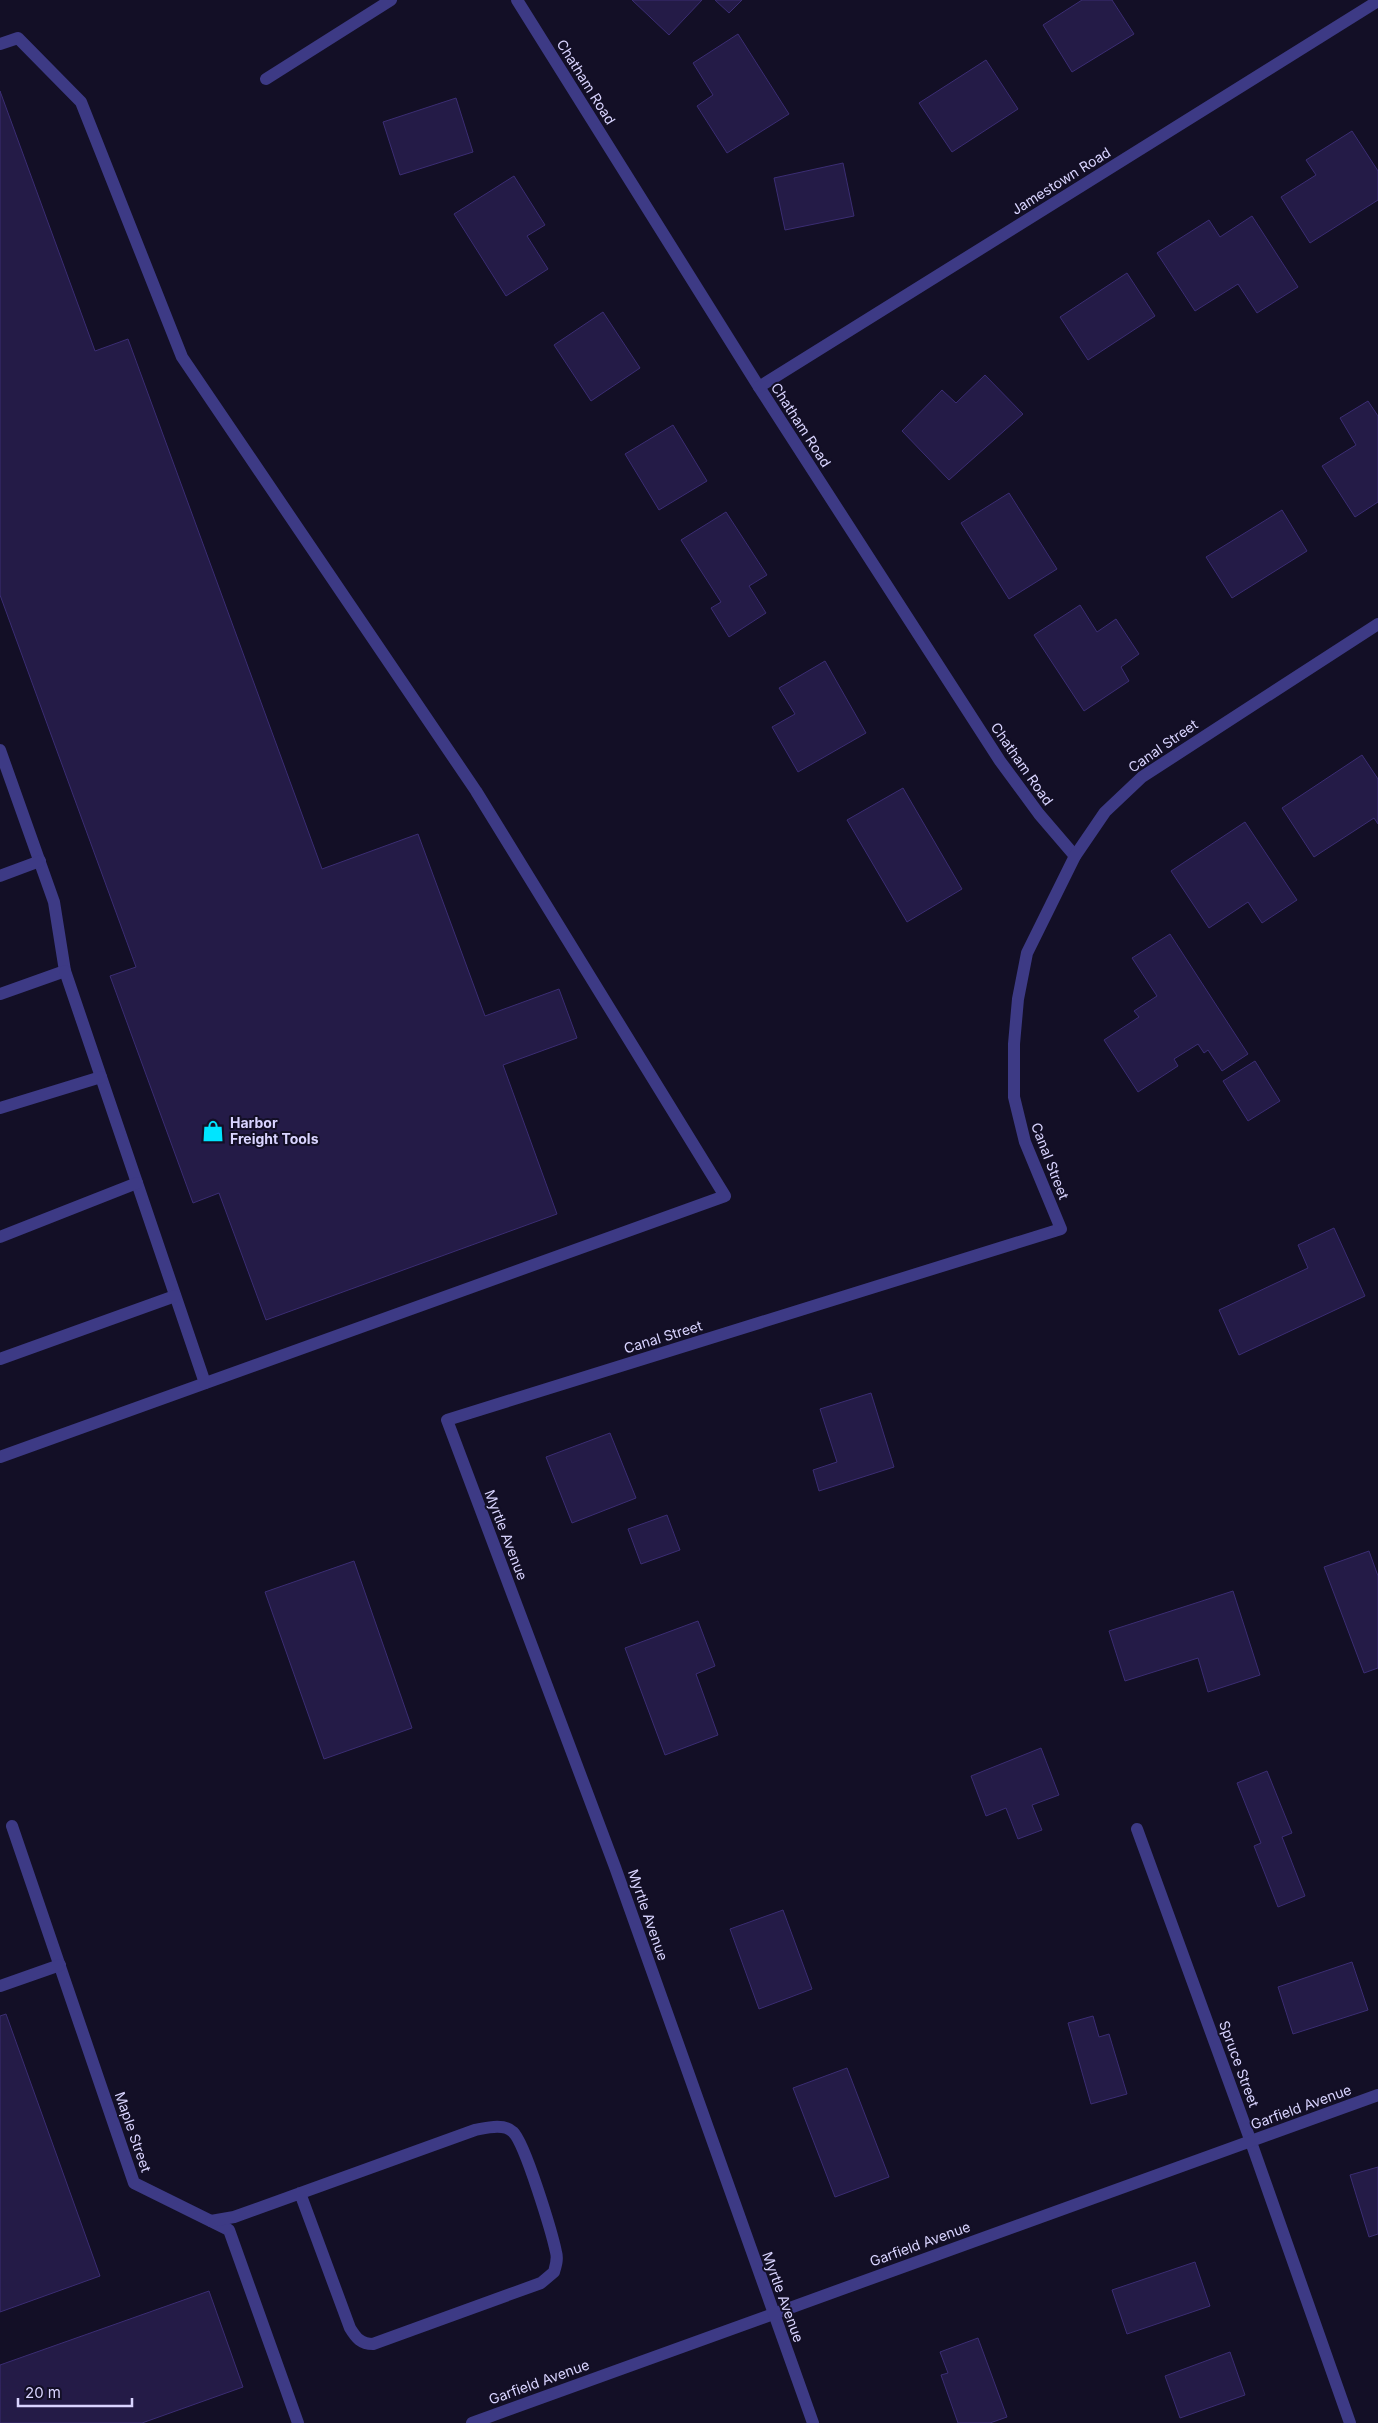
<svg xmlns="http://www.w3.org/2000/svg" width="1378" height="2423" viewBox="0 0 1378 2423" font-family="Inter,sans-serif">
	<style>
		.building { fill: #241b47; stroke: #3b2d73 }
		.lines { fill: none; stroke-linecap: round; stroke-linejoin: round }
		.service { stroke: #3d3a85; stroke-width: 12 }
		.minor { stroke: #3d3a85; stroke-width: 12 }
		.labels { text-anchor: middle; stroke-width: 4; stroke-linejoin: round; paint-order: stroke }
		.street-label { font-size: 14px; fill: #d9d4ff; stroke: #130f26 }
		.poi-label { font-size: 14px; font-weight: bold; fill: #d9d4ff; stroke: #130f26; text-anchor: start }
	</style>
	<rect width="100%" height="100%" fill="#130f26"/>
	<!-- building -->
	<g class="building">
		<polygon points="632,0 702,0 669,35"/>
		<polygon points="715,0 742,0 729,13"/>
		<polygon points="1082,0 1112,0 1134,34 1072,72 1043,25"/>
		<polygon points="738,34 789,114 727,153 697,106 713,95 693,63"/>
		<polygon points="986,60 1018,109 952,152 919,103"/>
		<polygon points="0,91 95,351 128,339 322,869 418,834 485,1016 559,989 577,1038 503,1065 557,1214 266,1320 219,1193 193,1203 110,976 136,967 0,595"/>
		<polygon points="456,98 473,152 400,175 383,122"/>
		<polygon points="1352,131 1378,171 1378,200 1310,243 1281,197 1316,175 1306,160"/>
		<polygon points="843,163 854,216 785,230 774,178"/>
		<polygon points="514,176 545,225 527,236 548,269 506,296 454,214"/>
		<polygon points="1252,216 1298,287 1257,313 1238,284 1195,311 1157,253 1209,220 1220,237"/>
		<polygon points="1127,273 1155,316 1088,360 1060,317"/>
		<polygon points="603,312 640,368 591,401 554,345"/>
		<polygon points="985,375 1023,414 949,480 902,431 942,390 956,403"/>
		<polygon points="1368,401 1378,416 1378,502 1355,517 1322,466 1356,445 1340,418"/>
		<polygon points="673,425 707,481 659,510 625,454"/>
		<polygon points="1009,493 1057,569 1009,599 961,523"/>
		<polygon points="1282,510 1307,551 1232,598 1206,557"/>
		<polygon points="726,512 767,575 749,586 766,613 729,637 711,608 721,602 681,540"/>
		<polygon points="1080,605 1097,632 1116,619 1139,654 1121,667 1129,681 1084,711 1034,635"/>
		<polygon points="825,661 866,733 798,772 772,727 795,714 779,688"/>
		<polygon points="1362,755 1378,779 1378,824 1374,818 1314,857 1282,808"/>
		<polygon points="903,788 962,889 907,922 847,820"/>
		<polygon points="1245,822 1297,900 1262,923 1248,902 1209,928 1171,871"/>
		<polygon points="1170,934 1248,1054 1222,1071 1208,1050 1204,1053 1198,1044 1174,1059 1178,1066 1138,1092 1104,1040 1139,1017 1134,1011 1157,996 1132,958"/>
		<polygon points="1255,1061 1280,1101 1248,1121 1223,1081"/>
		<polygon points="1334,1228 1365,1296 1239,1355 1219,1310 1308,1268 1298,1245"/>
		<polygon points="871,1393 894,1467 819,1491 813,1470 837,1462 820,1409"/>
		<polygon points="610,1433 636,1498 572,1523 546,1457"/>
		<polygon points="667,1515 680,1550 641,1564 628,1529"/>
		<polygon points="1369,1551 1378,1576 1378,1668 1364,1673 1324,1567"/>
		<polygon points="354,1561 412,1728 324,1759 265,1592"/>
		<polygon points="1233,1591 1260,1675 1208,1692 1198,1658 1125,1681 1109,1631"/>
		<polygon points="698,1621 715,1666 696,1674 718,1735 665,1755 625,1648"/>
		<polygon points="1041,1748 1059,1795 1032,1805 1042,1830 1018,1839 1006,1808 986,1816 971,1776"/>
		<polygon points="1267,1771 1292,1833 1282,1837 1305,1896 1278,1907 1254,1846 1261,1843 1237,1783"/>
		<polygon points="783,1910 812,1989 759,2009 730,1929"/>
		<polygon points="1352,1962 1368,2010 1293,2034 1278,1987"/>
		<polygon points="6,2014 100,2276 0,2312 0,2016"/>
		<polygon points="1093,2016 1099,2037 1109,2034 1127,2094 1091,2104 1068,2023"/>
		<polygon points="847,2068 889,2177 835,2197 793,2088"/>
		<polygon points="1378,2167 1378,2234 1369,2237 1350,2175"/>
		<polygon points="1195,2262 1210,2306 1127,2334 1112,2290"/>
		<polygon points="209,2291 243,2387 142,2423 0,2423 0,2365"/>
		<polygon points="978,2338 1007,2417 990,2423 958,2423 941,2375 948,2373 940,2352"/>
		<polygon points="1230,2352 1245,2395 1180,2418 1165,2376"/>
	</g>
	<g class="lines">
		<!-- service -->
		<g class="service">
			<polyline points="0,44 18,38 81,102 182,357 476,791 725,1196 0,1457"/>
			<polyline points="0,750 54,902 65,971 0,994"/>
			<polyline points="0,876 40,861"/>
			<polyline points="65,971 205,1383"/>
			<polyline points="0,1108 101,1077"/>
			<polyline points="0,1237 137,1183"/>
			<polyline points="0,1359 175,1296"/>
			<polyline points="12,1826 134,2183 229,2230 298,2423"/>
			<polyline points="0,1986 60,1965"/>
			<path d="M211,2221L234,2217L475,2130C486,2128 504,2123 513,2132C525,2143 552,2233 556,2252C558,2259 556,2265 554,2272L541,2283L373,2344C361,2344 356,2338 350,2328L300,2193"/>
		</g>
		<!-- minor -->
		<g class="minor">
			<polyline points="517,0 759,387 1000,761 1039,814 1075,856"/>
			<polyline points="266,79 391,0"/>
			<polyline points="759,387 1378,1"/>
			<polyline points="1137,1829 1251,2142 1350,2423"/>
			<polyline points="472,2423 1378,2095"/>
			<polyline points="813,2423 615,1867 447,1420 1061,1229 1025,1142 1014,1097 1014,1044 1018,999 1027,953 1075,856 1105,812 1142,777 1378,624"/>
		</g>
	</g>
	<!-- icons -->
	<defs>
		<g id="shop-bare" transform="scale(1.725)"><path d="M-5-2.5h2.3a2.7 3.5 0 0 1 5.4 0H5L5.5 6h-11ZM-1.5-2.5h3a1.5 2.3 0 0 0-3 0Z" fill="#00e5ff" stroke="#130f26" stroke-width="2.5" paint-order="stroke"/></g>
	</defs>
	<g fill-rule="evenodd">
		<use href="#shop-bare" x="213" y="1131"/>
	</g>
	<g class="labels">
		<!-- street labels -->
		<g class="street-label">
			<text transform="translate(586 82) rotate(58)" y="5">Chatham Road</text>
			<text transform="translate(1061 181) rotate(-32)" y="5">Jamestown Road</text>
			<text transform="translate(801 425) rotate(57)" y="5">Chatham Road</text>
			<text transform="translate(1163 746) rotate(-35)" y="5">Canal Street</text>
			<text transform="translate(1022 764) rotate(55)" y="5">Chatham Road</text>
			<text transform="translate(1050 1161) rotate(69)" y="5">Canal Street</text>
			<text transform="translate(663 1337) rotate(-17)" y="5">Canal Street</text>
			<text transform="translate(506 1535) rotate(69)" y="5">Myrtle Avenue</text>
			<text transform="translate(648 1915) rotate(71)" y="5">Myrtle Avenue</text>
			<text transform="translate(1239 2064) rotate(70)" y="5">Spruce Street</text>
			<text transform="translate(1301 2107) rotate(-20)" y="5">Garfield Avenue</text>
			<text transform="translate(133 2132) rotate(71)" y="5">Maple Street</text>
			<text transform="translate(920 2244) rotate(-20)" y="5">Garfield Avenue</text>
			<text transform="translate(783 2297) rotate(70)" y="5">Myrtle Avenue</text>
			<text transform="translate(539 2382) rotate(-20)" y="5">Garfield Avenue</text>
		</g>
		<!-- poi labels -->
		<g class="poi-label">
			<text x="230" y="1128">Harbor<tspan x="230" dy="16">Freight Tools</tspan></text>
		</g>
	</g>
	<!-- scale -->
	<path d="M18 2398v8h114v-8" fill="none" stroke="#d9d4ff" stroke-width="2.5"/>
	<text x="25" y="2398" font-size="15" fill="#d9d4ff" stroke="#130f26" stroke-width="4" paint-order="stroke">20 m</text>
</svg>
